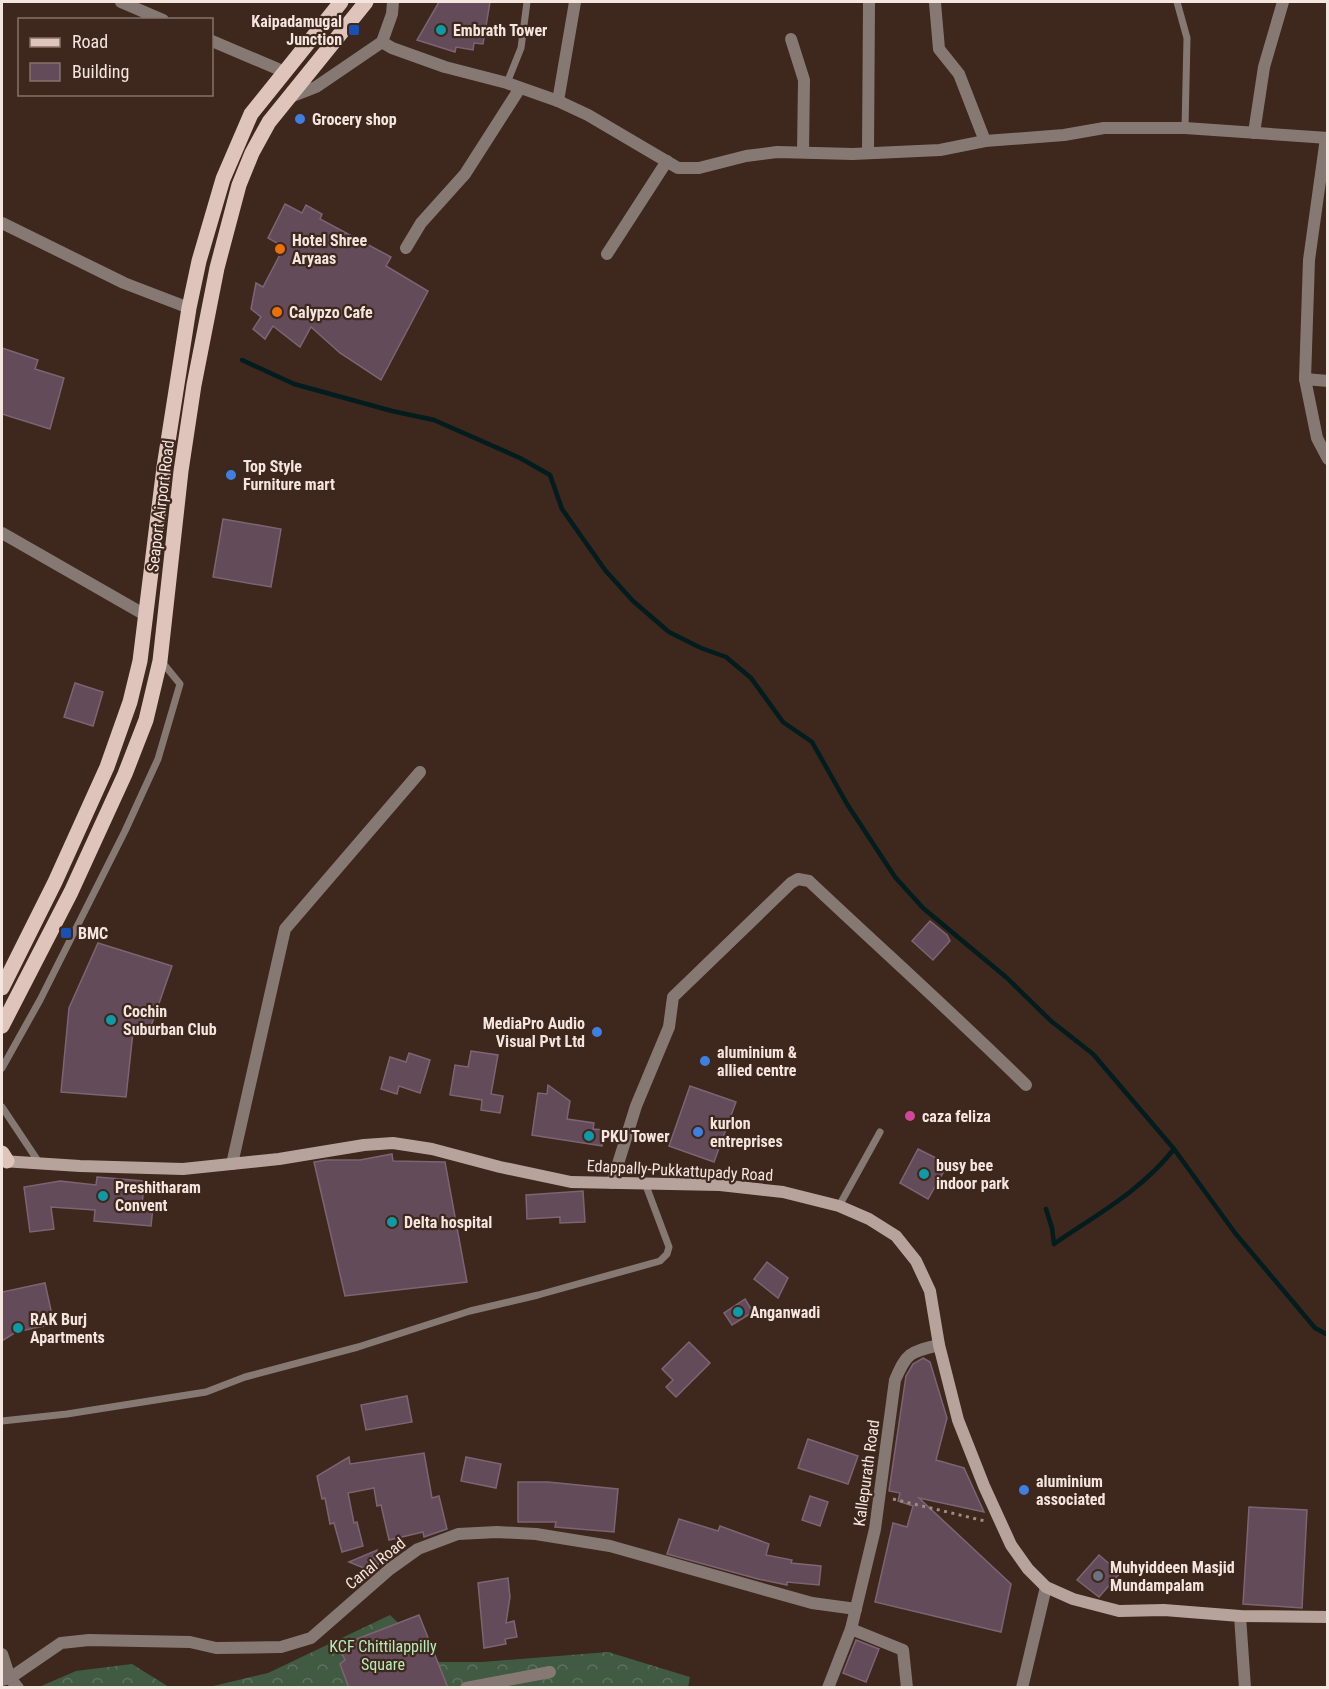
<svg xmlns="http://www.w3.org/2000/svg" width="1329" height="1689" viewBox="0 0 1329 1689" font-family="'Roboto Condensed',sans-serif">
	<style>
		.forest { fill: url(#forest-crowns) }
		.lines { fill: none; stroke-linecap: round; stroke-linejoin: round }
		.stream { stroke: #031c1d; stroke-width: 4.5 }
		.building { fill: #634b59; stroke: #7e6473; stroke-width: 1.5 }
		.path { stroke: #9e8b82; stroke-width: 3; stroke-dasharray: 3 4.5; stroke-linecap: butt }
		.service { stroke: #867974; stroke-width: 7 }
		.minor { stroke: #867974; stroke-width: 12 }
		.secondary { stroke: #b8a39c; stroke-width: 12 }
		.primary { stroke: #dfc4bb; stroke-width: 15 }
		.transit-dot { fill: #1a4fb4; stroke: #3e271c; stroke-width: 2 }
		.culture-dot { fill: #0f9aa8; stroke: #3e271c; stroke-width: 2 }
		.shop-dot { fill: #3f7fe0; stroke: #3e271c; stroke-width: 2 }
		.food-dot { fill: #e8710a; stroke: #3e271c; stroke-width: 2 }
		.hotel-dot { fill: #d1479c; stroke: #3e271c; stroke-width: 2 }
		.worship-dot { fill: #6b7280; stroke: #3e271c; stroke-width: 2 }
		.labels { text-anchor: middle; stroke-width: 4.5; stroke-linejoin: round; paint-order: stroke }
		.poi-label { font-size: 16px; font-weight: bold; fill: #f4e5de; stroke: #3e271c; text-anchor: start }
		.street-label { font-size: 16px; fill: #f4e5de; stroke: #3e271c }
		.park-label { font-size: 16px; fill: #b8ebbb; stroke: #3e271c }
	</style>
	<defs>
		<pattern id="forest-crowns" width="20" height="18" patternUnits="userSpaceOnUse" patternTransform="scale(1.5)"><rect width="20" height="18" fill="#415b43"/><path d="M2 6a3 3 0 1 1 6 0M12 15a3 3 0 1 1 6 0" fill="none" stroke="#5d725e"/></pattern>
	</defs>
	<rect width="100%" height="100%" fill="#3e271c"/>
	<!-- forest -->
	<g class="forest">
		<polygon points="390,1615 439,1662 482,1662 608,1652 690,1677 688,1688 205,1688 268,1673"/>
		<polygon points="132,1664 169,1687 39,1687 76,1671"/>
	</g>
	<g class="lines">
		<!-- stream -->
		<g class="stream">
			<path d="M242,360L294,384L392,411L434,420L520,458L550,475L562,509L605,570L633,601L669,632L701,648L726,657L751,678L783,722L812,742L847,804L895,877L923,908L1007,978L1051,1021L1093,1054L1174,1149C1142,1190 1096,1215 1054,1244L1052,1228L1046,1209"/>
			<polyline points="1174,1149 1235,1233 1315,1328 1328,1335"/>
		</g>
	</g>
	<!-- building -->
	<g class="building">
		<polygon points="439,2 490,2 483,44 474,43 473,50 456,47 455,52 417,40"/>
		<polygon points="285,204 302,213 306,205 322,214 320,219 391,257 386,266 428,291 381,380 340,353 311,327 300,347 273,326 265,339 253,329 261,317 251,309 256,283 263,287 284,247 268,238"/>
		<polygon points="2,348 38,360 35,369 64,378 50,429 2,414"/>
		<polygon points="223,519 281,529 271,587 213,577"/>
		<polygon points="75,683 103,692 93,726 64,717"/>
		<polygon points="930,921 947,935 950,941 933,960 912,941"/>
		<polygon points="98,943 172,966 148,1035 133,1032 126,1097 61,1092 69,1008"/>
		<polygon points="471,1051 498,1055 491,1094 503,1096 500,1113 481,1110 482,1100 450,1095 455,1065 468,1067"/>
		<polygon points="409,1053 430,1060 420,1093 399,1086 397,1094 381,1089 390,1057 406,1062"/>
		<polygon points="548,1085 570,1101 567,1119 594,1123 593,1129 604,1130 602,1146 532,1135 538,1093 547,1094"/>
		<polygon points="690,1086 736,1102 714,1162 669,1146"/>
		<polygon points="918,1149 948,1164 928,1199 900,1183"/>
		<polygon points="392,1154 393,1161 445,1162 467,1282 345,1296 314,1162 326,1160 360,1160"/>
		<polygon points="97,1177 144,1181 142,1207 153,1207 151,1226 94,1221 95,1210 51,1207 54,1229 30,1232 24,1187 60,1181 96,1185"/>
		<polygon points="583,1191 585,1222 560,1223 560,1217 527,1219 526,1195"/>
		<polygon points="767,1262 788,1278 778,1298 754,1279"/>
		<polygon points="45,1283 54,1324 16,1332 2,1341 2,1292"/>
		<polygon points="745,1299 753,1312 732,1325 724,1313"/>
		<polygon points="689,1342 710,1363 676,1397 666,1387 673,1380 662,1369"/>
		<polygon points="923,1358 930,1362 947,1418 936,1460 964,1468 984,1512 919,1498 1011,1584 1001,1632 875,1602 893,1523 907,1527 913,1506 898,1501 900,1493 889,1491 906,1376 913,1364"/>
		<polygon points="407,1396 412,1422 366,1430 361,1405"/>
		<polygon points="808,1439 858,1456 848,1484 798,1468"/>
		<polygon points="424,1453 432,1498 439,1496 447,1529 424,1537 423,1532 389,1540 381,1505 377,1506 374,1488 348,1493 354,1523 357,1522 363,1546 342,1552 334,1523 330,1524 325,1498 322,1499 317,1476 349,1457 350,1464"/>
		<polygon points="466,1457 501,1464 496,1488 461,1481"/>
		<polygon points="518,1482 548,1482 618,1489 614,1532 555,1527 556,1522 518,1522"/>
		<polygon points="810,1496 828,1502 820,1526 802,1520"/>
		<polygon points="1249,1507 1307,1510 1302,1608 1243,1604"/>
		<polygon points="679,1519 718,1531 720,1526 769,1544 766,1555 792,1560 791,1563 821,1566 819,1585 787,1582 787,1585 758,1579 667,1554"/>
		<polygon points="377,1550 374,1559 379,1561 377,1569 374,1572 349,1562"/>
		<polygon points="1099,1555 1120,1573 1099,1597 1077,1580"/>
		<polygon points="508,1578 510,1597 506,1623 514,1621 517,1637 505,1639 506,1644 484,1648 478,1583"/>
		<polygon points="419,1615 448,1688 349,1688 340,1664 345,1660 339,1646"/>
		<polygon points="856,1640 879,1649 866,1682 843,1673"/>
	</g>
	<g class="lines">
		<!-- path -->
		<polyline class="path" points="893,1499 985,1521"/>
		<!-- service -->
		<g class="service">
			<polyline points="1177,2 1187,38 1185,128"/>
			<polyline points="507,83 521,48 527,2"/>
			<polyline points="2,1068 40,1000 125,831 158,759 180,684 162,662"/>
			<polyline points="2,1107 40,1164"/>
			<polyline points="839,1206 880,1132"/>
			<polyline points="2,1421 67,1414 206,1392 245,1377 358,1347 470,1311 538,1295 660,1261 667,1254 669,1247 645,1183"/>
		</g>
		<!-- minor -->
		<g class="minor">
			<polyline points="121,2 163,20"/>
			<polyline points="393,2 392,14 382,42 392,48 445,67 507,83 558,101 588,115 678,168 699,168 746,156 777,152 853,154 940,150 985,141 1064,135 1104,128 1185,128 1328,138"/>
			<polyline points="935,3 939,49 959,74 985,141"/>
			<polyline points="791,39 804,80 803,152"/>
			<polyline points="212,41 285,72"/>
			<polyline points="288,98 316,87 382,42"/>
			<polyline points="558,101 575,2"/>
			<polyline points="1254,133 1264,67 1283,2"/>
			<polyline points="1326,138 1309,260 1305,379 1317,438 1328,459"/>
			<polyline points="868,153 869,2"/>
			<polyline points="2,223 124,283 189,308"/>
			<polyline points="406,248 421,223 465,174 520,88"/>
			<polyline points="607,254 667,161"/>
			<polyline points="1305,379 1328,381"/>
			<polyline points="2,533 147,616"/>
			<polyline points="232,1164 285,929 420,772"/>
			<path d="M612,1183L636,1106L669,1027L673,997L791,883L798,879L809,881C881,949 955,1015 1026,1085"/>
			<polyline points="1240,1616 1245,1688"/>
			<polyline points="2,1654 10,1678 18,1688"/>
			<polyline points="2,1680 10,1678 61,1643 89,1640 190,1642 216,1648 281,1647 311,1638 390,1569 418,1549 458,1534 497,1532 536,1534 610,1546 812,1603 856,1609"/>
			<polyline points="466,1688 550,1672"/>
			<polyline points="828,1688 851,1629"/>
			<path d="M907,1688L903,1650L851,1629L875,1529L895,1380C907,1352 910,1352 939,1345"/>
			<polyline points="1022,1688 1046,1587"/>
		</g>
		<!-- secondary -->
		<polyline class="secondary" points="2,1161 80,1166 183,1169 279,1159 364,1145 393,1143 432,1149 500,1167 571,1182 720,1185 783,1192 839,1206 869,1219 896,1236 916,1261 930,1291 939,1345 958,1420 984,1486 1011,1545 1028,1569 1046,1587 1073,1599 1119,1611 1164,1610 1240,1616 1328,1617"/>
		<!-- primary -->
		<g class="primary">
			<polyline points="2,988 55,882 107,767 130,702 140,661 164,467 189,308 199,261 223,179 251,114 341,2"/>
			<polyline points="2,1026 71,892 125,774 146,720 160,661 181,471 194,385 217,268 239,185 252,153 269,122 366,2"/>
			<polyline points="2,1153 7,1161"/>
		</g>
	</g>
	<!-- markers -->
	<g class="transit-dot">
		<rect x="348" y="24" width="12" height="12" rx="3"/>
		<rect x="60" y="927" width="12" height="12" rx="3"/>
	</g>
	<g class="culture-dot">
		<circle cx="441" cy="30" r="6"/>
		<circle cx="111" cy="1020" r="6"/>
		<circle cx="589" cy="1136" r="6"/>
		<circle cx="924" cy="1174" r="6"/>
		<circle cx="103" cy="1196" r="6"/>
		<circle cx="392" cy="1222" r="6"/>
		<circle cx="738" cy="1312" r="6"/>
		<circle cx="18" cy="1328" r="6"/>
	</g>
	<g class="shop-dot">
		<circle cx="300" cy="119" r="6"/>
		<circle cx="231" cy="475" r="6"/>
		<circle cx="597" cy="1032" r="6"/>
		<circle cx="705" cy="1061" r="6"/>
		<circle cx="698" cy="1132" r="6"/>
		<circle cx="1024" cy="1490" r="6"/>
	</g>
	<g class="food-dot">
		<circle cx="280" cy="249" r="6"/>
		<circle cx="277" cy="312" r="6"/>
	</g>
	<circle class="hotel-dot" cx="910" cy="1116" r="6"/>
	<circle class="worship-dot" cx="1098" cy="1576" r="6"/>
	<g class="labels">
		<!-- poi labels -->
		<g class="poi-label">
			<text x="342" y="27" text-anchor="end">Kaipadamugal<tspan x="342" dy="18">Junction</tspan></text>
			<text x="453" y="36">Embrath Tower</text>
			<text x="312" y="125">Grocery shop</text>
			<text x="292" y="246">Hotel Shree<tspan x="292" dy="18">Aryaas</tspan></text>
			<text x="289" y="318">Calypzo Cafe</text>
			<text x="243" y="472">Top Style<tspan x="243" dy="18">Furniture mart</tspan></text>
			<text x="78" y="939">BMC</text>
			<text x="123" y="1017">Cochin<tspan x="123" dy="18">Suburban Club</tspan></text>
			<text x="585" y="1029" text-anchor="end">MediaPro Audio<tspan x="585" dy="18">Visual Pvt Ltd</tspan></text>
			<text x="717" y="1058">aluminium &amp;<tspan x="717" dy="18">allied centre</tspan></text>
			<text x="922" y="1122">caza feliza</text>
			<text x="710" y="1129">kurlon<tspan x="710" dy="18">entreprises</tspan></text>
			<text x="601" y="1142">PKU Tower</text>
			<text x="936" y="1171">busy bee<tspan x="936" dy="18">indoor park</tspan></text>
			<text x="115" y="1193">Preshitharam<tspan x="115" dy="18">Convent</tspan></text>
			<text x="404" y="1228">Delta hospital</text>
			<text x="750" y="1318">Anganwadi</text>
			<text x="30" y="1325">RAK Burj<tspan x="30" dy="18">Apartments</tspan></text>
			<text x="1036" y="1487">aluminium<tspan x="1036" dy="18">associated</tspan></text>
			<text x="1110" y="1573">Muhyiddeen Masjid<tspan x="1110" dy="18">Mundampalam</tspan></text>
		</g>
		<!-- street labels -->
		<g class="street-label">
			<text transform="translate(160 506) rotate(-83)" y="6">Seaport Airport Road</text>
			<text transform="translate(680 1170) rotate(3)" y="6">Edappally-Pukkattupady Road</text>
			<text transform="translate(866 1473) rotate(-82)" y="6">Kallepurath Road</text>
			<text transform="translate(375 1563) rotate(-39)" y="6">Canal Road</text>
		</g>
		<!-- park labels -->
		<g class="park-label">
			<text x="383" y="1652">KCF Chittilappilly<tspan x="383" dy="18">Square</tspan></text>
		</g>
	</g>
	<!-- border -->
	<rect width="1329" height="1689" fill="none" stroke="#f4e5de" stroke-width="6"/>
	<!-- legend -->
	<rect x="18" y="18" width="195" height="78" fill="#3e271c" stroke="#87736a" stroke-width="1.5"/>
	<rect x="30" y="38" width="30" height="9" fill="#dfc4bb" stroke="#87736a" stroke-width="1.5"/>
	<text x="72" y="48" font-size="18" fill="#f4e5de">Road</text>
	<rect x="30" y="63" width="30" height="18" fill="#634b59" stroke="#87736a" stroke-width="1.5"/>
	<text x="72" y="78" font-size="18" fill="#f4e5de">Building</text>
</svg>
